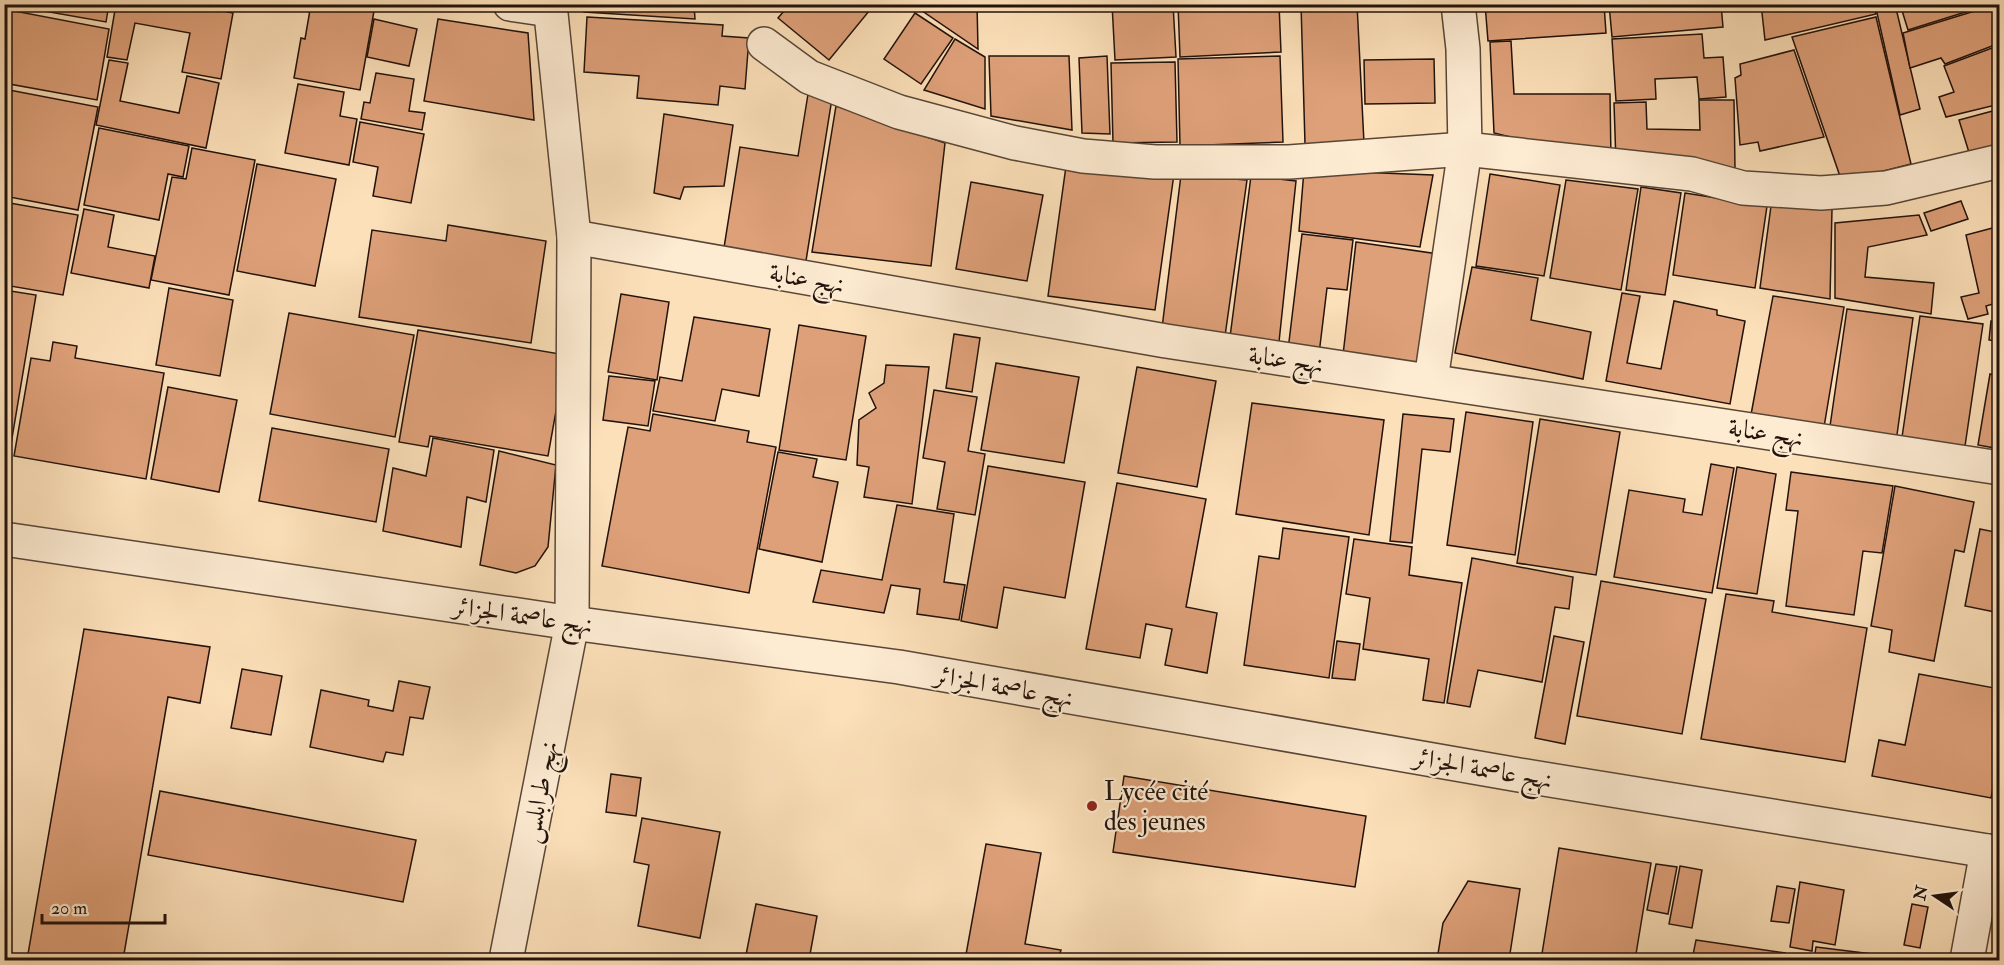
<svg xmlns="http://www.w3.org/2000/svg" width="2004" height="965" viewBox="0 0 2004 965" font-family="'IM FELL Double Pica',Amiri,serif">
	<style>
		.building { fill: #dea079; stroke: #22120b; stroke-width: 1.5 }
		.lines { fill: none; stroke-linecap: round; stroke-linejoin: round }
		.minor-casing { stroke: #584636; stroke-width: 36 }
		.minor { stroke: #fdebd2; stroke-width: 33 }
		.poi-dot { fill: #8f2418; stroke: #fdebd2; stroke-width: 2 }
		.labels { text-anchor: middle; stroke-width: 4.5; stroke-linejoin: round; paint-order: stroke }
		.street-label { font-size: 26px; fill: #22120b; stroke: #fdebd2 }
		.poi-label { font-size: 26px; fill: #22120b; stroke: #fdebd2; text-anchor: start }
	</style>
	<rect width="100%" height="100%" fill="#fce0b9"/>
	<filter id="stains"><feTurbulence type="fractalNoise" baseFrequency=".00333" numOctaves="4"/><feColorMatrix values="0 0 0 0 .2 0 0 0 0 .09 0 0 0 0 .02 0 0 0 .5 -.17"/></filter>
	<radialGradient id="worn" r=".72"><stop offset=".6" stop-color="#630" stop-opacity="0"/><stop offset="1" stop-color="#630" stop-opacity=".3"/></radialGradient>
	<!-- building -->
	<g class="building">
		<polygon points="4,4 109,4 106,22"/>
		<polygon points="116,4 187,4 233,13 221,79 182,72 190,33 135,23 127,60 107,57"/>
		<polygon points="311,4 335,4 374,11 360,90 294,78 301,38 305,39"/>
		<polygon points="583,4 694,4 695,19 584,12"/>
		<polygon points="790,4 874,4 874,5 829,60 778,18"/>
		<polygon points="912,4 977,4 978,49"/>
		<polygon points="1112,4 1173,4 1176,57 1115,60"/>
		<polygon points="1178,4 1279,4 1281,52 1180,57"/>
		<polygon points="1301,4 1357,4 1364,143 1305,144"/>
		<polygon points="1485,4 1604,4 1606,33 1488,41"/>
		<polygon points="1609,4 1721,4 1723,27 1612,37"/>
		<polygon points="1761,4 1874,4 1876,14 1765,40"/>
		<polygon points="1875,4 1895,4 1920,109 1900,115"/>
		<polygon points="1900,4 1988,4 1988,5 1908,30"/>
		<polygon points="1991,6 2000,24 2000,43 1945,64 1941,58 1910,68 1903,33"/>
		<polygon points="4,9 109,29 97,100 4,83"/>
		<polygon points="915,13 953,38 921,84 884,59"/>
		<polygon points="587,17 723,25 722,36 749,38 745,89 720,86 718,105 637,98 639,76 584,72"/>
		<polygon points="1876,17 1911,164 1842,182 1792,37"/>
		<polygon points="374,19 417,29 409,66 367,57"/>
		<polygon points="438,19 528,33 534,120 424,101"/>
		<polygon points="1702,34 1704,58 1723,57 1726,97 1699,99 1697,77 1655,79 1656,99 1616,101 1612,39"/>
		<polygon points="955,39 985,57 985,109 924,90"/>
		<polygon points="1511,41 1514,94 1610,94 1611,161 1494,133 1490,42"/>
		<polygon points="2000,45 2000,104 1946,117 1939,97 1954,92 1944,66"/>
		<polygon points="1794,50 1824,137 1760,151 1758,142 1740,145 1735,78 1741,75 1740,64"/>
		<polygon points="989,56 1069,56 1072,130 991,116"/>
		<polygon points="1107,56 1110,134 1082,133 1079,58"/>
		<polygon points="1280,56 1283,142 1180,146 1178,59"/>
		<polygon points="1434,59 1435,103 1365,104 1364,60"/>
		<polygon points="109,60 128,63 120,101 179,113 187,76 219,83 206,148 96,125"/>
		<polygon points="1175,62 1177,142 1113,143 1111,63"/>
		<polygon points="376,73 414,79 409,111 425,113 422,130 361,119 364,102 370,103"/>
		<polygon points="298,84 344,92 340,116 357,119 349,165 285,153"/>
		<polygon points="809,88 833,92 805,267 723,254 740,147 798,156"/>
		<polygon points="4,89 98,107 78,210 4,196"/>
		<polygon points="1699,100 1734,100 1735,169 1616,163 1614,103 1646,102 1647,129 1700,130"/>
		<polygon points="836,106 945,143 931,266 812,252"/>
		<polygon points="2000,109 2000,154 1971,159 1959,120"/>
		<polygon points="664,114 733,125 724,186 684,187 680,199 654,193"/>
		<polygon points="360,122 424,134 411,203 373,196 378,167 353,162"/>
		<polygon points="99,128 189,146 183,177 168,174 159,220 84,205"/>
		<polygon points="192,148 255,160 229,295 151,280 172,177 186,179"/>
		<polygon points="1067,159 1174,174 1155,310 1048,296"/>
		<polygon points="257,164 336,179 315,286 237,271"/>
		<polygon points="1304,170 1433,175 1420,247 1299,231"/>
		<polygon points="1490,174 1560,185 1544,276 1476,266"/>
		<polygon points="1181,175 1247,180 1225,336 1162,328"/>
		<polygon points="1251,176 1296,181 1279,342 1230,337"/>
		<polygon points="1566,180 1638,189 1621,290 1550,278"/>
		<polygon points="971,182 1043,195 1027,281 956,269"/>
		<polygon points="1641,187 1681,193 1665,295 1626,290"/>
		<polygon points="1685,193 1767,206 1755,288 1673,275"/>
		<polygon points="1961,201 1968,219 1931,231 1924,213"/>
		<polygon points="4,202 78,215 63,295 4,285 7,261 4,260"/>
		<polygon points="1771,206 1832,209 1830,299 1760,288"/>
		<polygon points="84,209 114,215 108,247 155,256 149,288 71,273"/>
		<polygon points="1919,215 1927,235 1868,247 1865,277 1934,283 1931,314 1835,298 1835,223"/>
		<polygon points="448,225 546,241 531,343 359,317 372,230 446,241"/>
		<polygon points="2000,226 2000,302 1986,306 1988,314 1968,319 1961,297 1979,293 1966,235"/>
		<polygon points="1302,234 1353,240 1347,290 1327,288 1319,354 1288,350"/>
		<polygon points="1356,242 1438,254 1424,367 1343,355"/>
		<polygon points="1472,267 1538,278 1531,320 1591,332 1583,379 1455,353"/>
		<polygon points="169,288 233,300 220,376 156,365"/>
		<polygon points="4,290 36,295 9,456 4,455"/>
		<polygon points="1622,293 1640,296 1627,363 1661,369 1674,301 1717,310 1717,315 1745,321 1730,404 1606,381"/>
		<polygon points="621,294 669,302 657,380 608,372"/>
		<polygon points="1773,296 1844,307 1823,433 1750,420"/>
		<polygon points="1847,309 1913,318 1896,442 1829,433"/>
		<polygon points="289,313 414,335 395,437 270,414"/>
		<polygon points="1920,316 1983,324 1965,446 1902,437"/>
		<polygon points="694,317 770,329 759,396 722,389 715,421 653,411 660,377 682,381"/>
		<polygon points="1991,321 2000,322 2000,342 1989,340"/>
		<polygon points="799,325 866,336 846,460 779,450"/>
		<polygon points="418,330 566,355 548,456 430,436 428,447 399,442"/>
		<polygon points="954,334 980,338 972,392 946,388"/>
		<polygon points="53,342 77,346 75,358 164,373 146,479 14,456 31,358 50,361"/>
		<polygon points="996,363 1079,377 1064,463 981,450"/>
		<polygon points="886,365 929,367 912,504 864,497 869,467 857,465 859,420 876,408 869,393 884,383"/>
		<polygon points="1137,367 1216,381 1197,487 1118,473"/>
		<polygon points="1990,374 2000,376 2000,449 1978,445"/>
		<polygon points="609,376 655,381 648,426 603,420"/>
		<polygon points="168,387 237,400 219,492 151,479"/>
		<polygon points="934,390 977,397 968,451 985,454 975,515 937,509 945,462 923,458"/>
		<polygon points="1252,403 1384,420 1369,535 1236,514"/>
		<polygon points="1466,412 1533,422 1515,555 1447,545"/>
		<polygon points="653,414 749,431 747,442 776,447 749,593 602,566 628,427 650,431"/>
		<polygon points="1403,414 1454,419 1450,452 1422,449 1412,543 1390,541"/>
		<polygon points="1540,419 1620,432 1596,575 1517,563"/>
		<polygon points="272,428 389,449 376,522 259,501"/>
		<polygon points="433,438 494,450 486,502 467,497 461,547 383,531 393,468 426,476"/>
		<polygon points="499,451 556,465 548,547 535,566 516,573 480,565"/>
		<polygon points="778,452 817,459 813,477 838,482 822,562 759,549"/>
		<polygon points="1711,464 1734,468 1712,593 1614,577 1629,490 1685,499 1683,512 1702,515"/>
		<polygon points="988,466 1085,482 1065,598 1004,587 997,628 961,621"/>
		<polygon points="1737,467 1776,474 1757,594 1717,588"/>
		<polygon points="1791,472 1893,486 1882,553 1863,551 1854,615 1786,606 1798,511 1786,510"/>
		<polygon points="1117,483 1206,499 1186,607 1217,613 1207,673 1165,665 1172,629 1146,624 1140,658 1086,649"/>
		<polygon points="1895,486 1974,502 1964,552 1955,550 1934,661 1889,652 1892,630 1871,626"/>
		<polygon points="897,505 954,514 944,582 965,585 959,620 917,614 920,589 891,585 884,613 813,602 821,570 882,580"/>
		<polygon points="1283,528 1349,537 1329,678 1244,665 1259,556 1279,559"/>
		<polygon points="1980,529 2000,533 2000,613 1965,606"/>
		<polygon points="1354,539 1412,547 1409,575 1462,583 1444,703 1423,700 1429,659 1363,649 1370,598 1346,594"/>
		<polygon points="1472,558 1573,577 1569,609 1555,607 1542,682 1478,670 1470,707 1447,703"/>
		<polygon points="1601,581 1706,599 1682,734 1577,716"/>
		<polygon points="1726,594 1774,601 1772,612 1867,628 1845,762 1701,739"/>
		<polygon points="84,629 210,647 200,703 168,697 123,960 67,960 28,954"/>
		<polygon points="1554,636 1584,642 1565,744 1535,738"/>
		<polygon points="1337,641 1360,644 1355,680 1332,678"/>
		<polygon points="242,669 282,676 271,735 231,728"/>
		<polygon points="1919,674 2000,689 2000,755 1991,798 1872,776 1879,740 1905,745"/>
		<polygon points="399,681 430,687 423,719 410,717 403,755 386,752 383,762 310,747 321,690 369,700 368,706 393,711"/>
		<polygon points="611,774 641,778 636,816 606,812"/>
		<polygon points="1124,776 1366,816 1355,887 1113,852"/>
		<polygon points="160,791 416,840 403,902 148,855"/>
		<polygon points="642,818 720,832 700,938 638,926 649,865 634,862"/>
		<polygon points="986,844 1041,853 1025,944 1061,950 1058,960 965,960"/>
		<polygon points="1559,848 1651,863 1635,960 1541,960"/>
		<polygon points="1656,864 1677,867 1668,914 1647,910"/>
		<polygon points="1680,866 1702,870 1692,928 1669,924"/>
		<polygon points="1468,881 1520,889 1509,960 1437,960 1443,923"/>
		<polygon points="1800,882 1844,890 1835,945 1813,941 1812,951 1790,947"/>
		<polygon points="1777,886 1795,889 1789,923 1771,921"/>
		<polygon points="756,904 817,916 809,960 745,960"/>
		<polygon points="1912,904 1928,907 1920,948 1904,945"/>
		<polygon points="1696,940 1785,953 1784,960 1692,960"/>
		<polygon points="1816,947 1880,955 1879,960 1814,960"/>
	</g>
	<g class="lines">
		<!-- minor casing -->
		<g class="minor-casing">
			<g id="minor">
				<polyline points="510,4 550,10"/>
				<polyline points="764,44 809,77 899,112 1015,143 1083,156 1155,162 1289,162 1465,149 1692,174 1743,188 1821,193 1886,188 2000,161"/>
				<polyline points="574,237 1166,341 2000,468"/>
				<polyline points="1431,380 1465,149 1463,49 1458,4"/>
				<polyline points="4,539 572,623 899,667 1519,775 2000,853"/>
				<polyline points="506,960 572,623 574,237 550,4"/>
				<polyline points="1967,960 1987,851"/>
			</g>
		</g>
		<!-- minor -->
		<use href="#minor" class="minor"/>
	</g>
	<!-- markers -->
	<circle class="poi-dot" cx="1092" cy="806" r="6"/>
	<g class="labels">
		<!-- street labels -->
		<g class="street-label">
			<text transform="translate(807 278) rotate(10)" y="9">نهج عنابة</text>
			<text transform="translate(1286 359) rotate(8)" y="9">نهج عنابة</text>
			<text transform="translate(1766 432) rotate(9)" y="9">نهج عنابة</text>
			<text transform="translate(523 615) rotate(8)" y="9">نهج عاصمة الجزائر</text>
			<text transform="translate(1004 686) rotate(10)" y="9">نهج عاصمة الجزائر</text>
			<text transform="translate(1483 768) rotate(10)" y="9">نهج عاصمة الجزائر</text>
			<text transform="translate(539 792) rotate(-79)" y="9">نهج طرابلس</text>
		</g>
		<!-- poi labels -->
		<g class="poi-label">
			<text x="1104" y="800">Lycée cité<tspan x="1104" dy="30">des jeunes</tspan></text>
		</g>
	</g>
	<!-- margin -->
	<rect width="2004" height="965" fill="none" stroke="#fce0b9" stroke-width="24"/>
	<rect x="6" y="6" width="1992" height="953" fill="none" stroke="#22120b" stroke-width="3"/>
	<rect x="12" y="12" width="1980" height="941" fill="none" stroke="#22120b" stroke-width="1.5"/>
	<!-- north arrow -->
	<g transform="translate(1935 896) rotate(283)" stroke="#fdebd2" stroke-width="4.5" paint-order="stroke">
	<path d="M0-4.5L10 22L0 15L-10 22Z" fill="#22120b"/>
	<text y="-9" font-size="16" font-weight="bold" text-anchor="middle" fill="#22120b">N</text>
	</g>
	<!-- scale -->
	<path d="M42 914v9h123v-9" fill="none" stroke="#22120b" stroke-width="3"/>
	<text x="51" y="914" font-size="18" fill="#22120b" stroke="#fdebd2" stroke-width="4.5" paint-order="stroke">20 m</text>
	<rect width="100%" height="100%" filter="url(#stains)"/>
	<rect width="100%" height="100%" fill="url(#worn)"/>
</svg>
